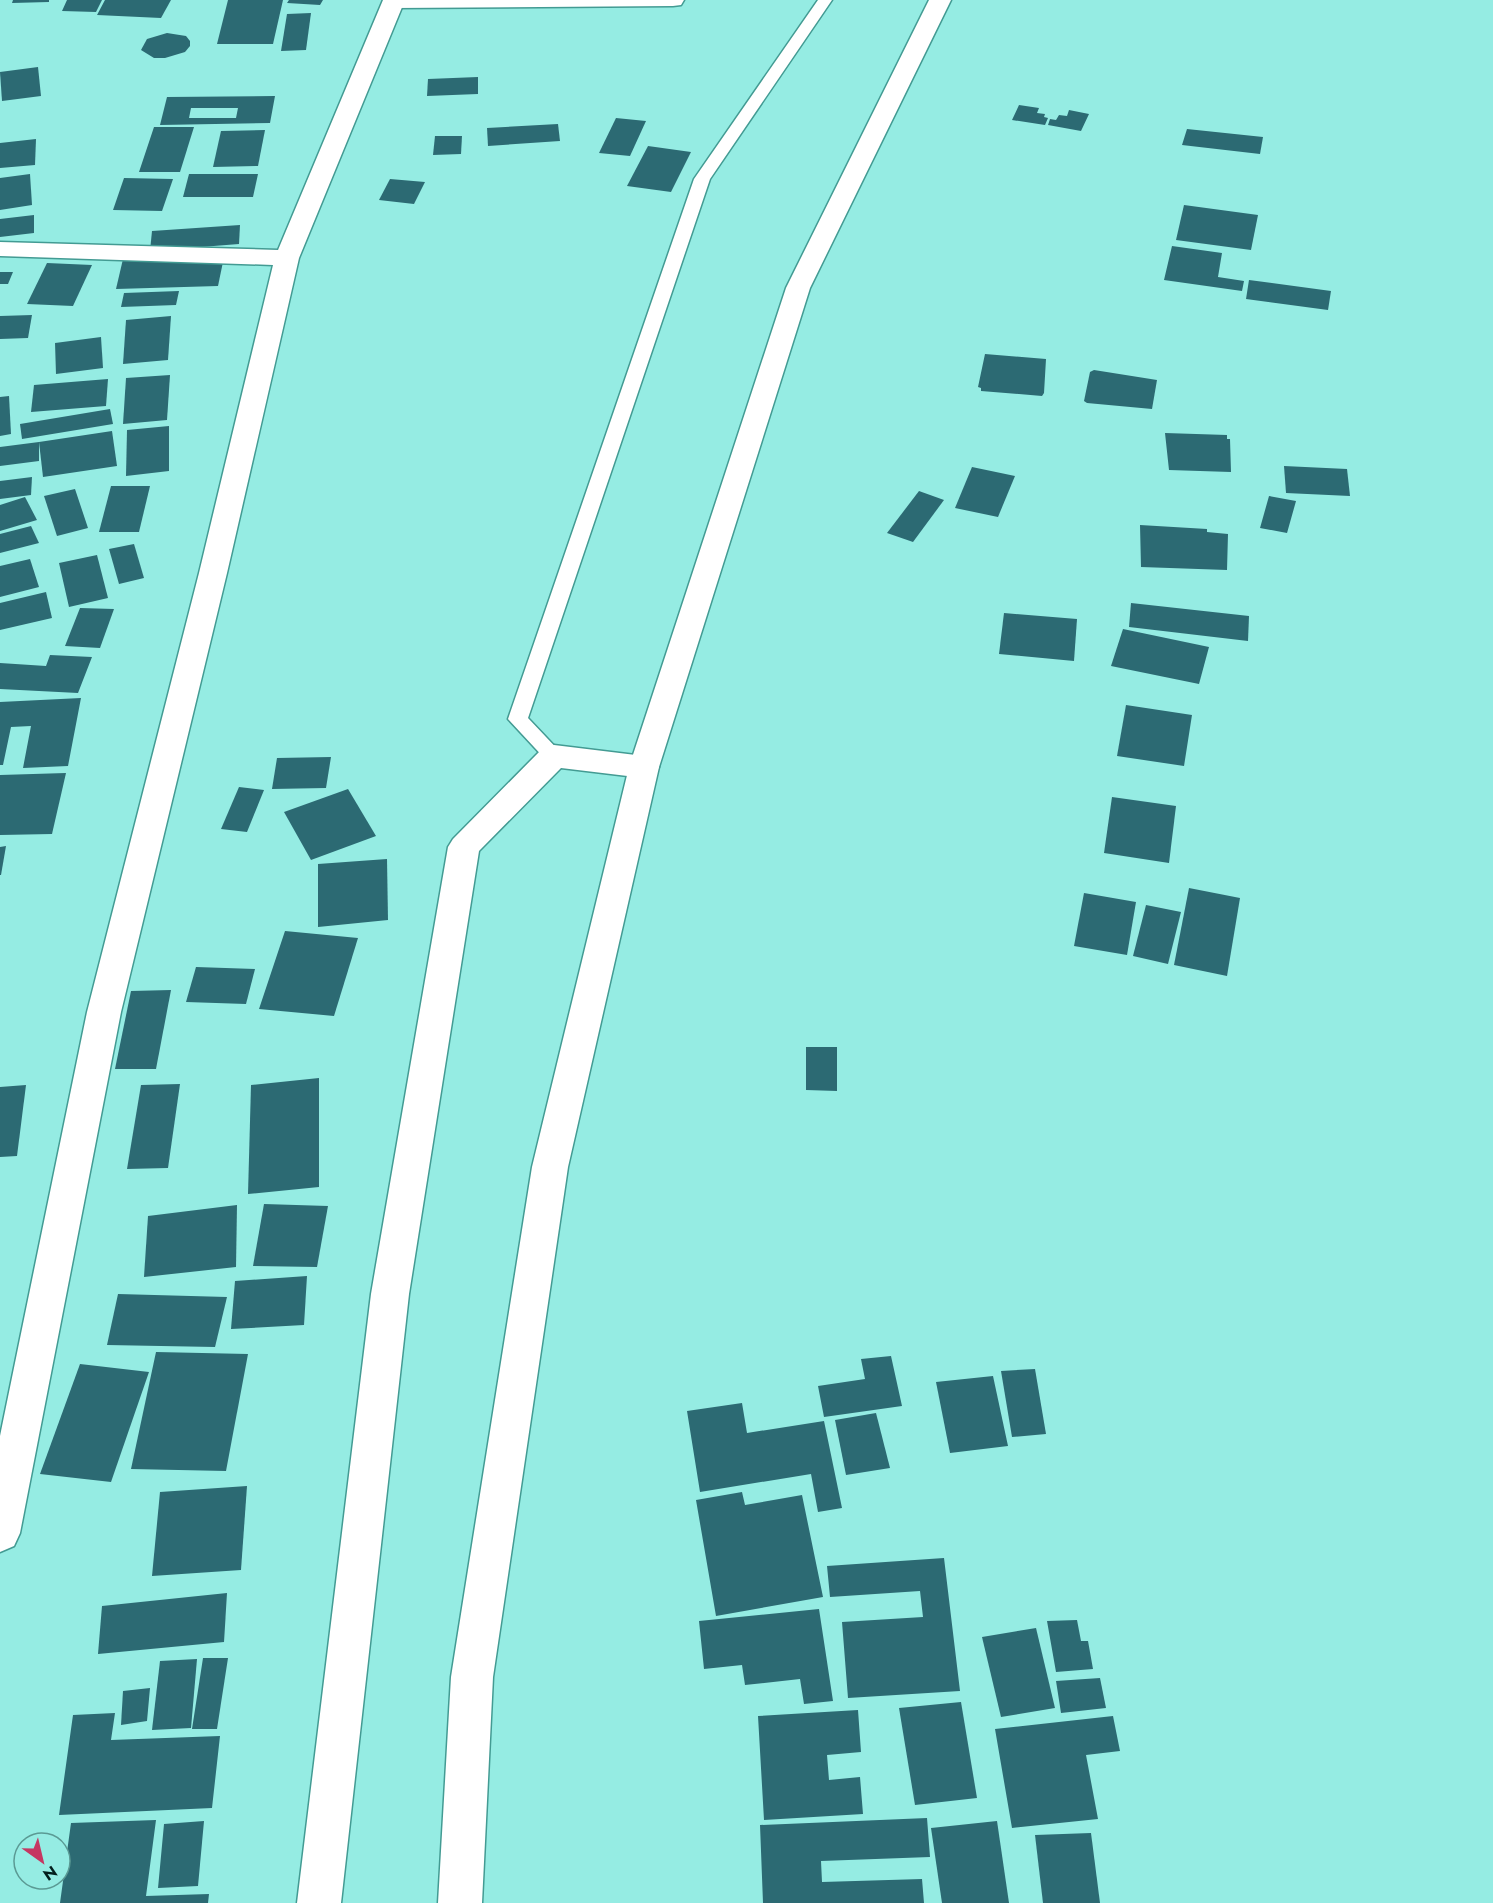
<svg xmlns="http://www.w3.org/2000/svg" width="1493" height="1903" viewBox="0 0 1493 1903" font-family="Jost,sans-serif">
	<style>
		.building { fill: #2c6a73; fill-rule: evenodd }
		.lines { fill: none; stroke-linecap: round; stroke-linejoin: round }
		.lane-casing { stroke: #439b93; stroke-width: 3 }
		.street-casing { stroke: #439b93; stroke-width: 3 }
		.secondary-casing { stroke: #439b93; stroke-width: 3 }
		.highway-casing { stroke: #439b93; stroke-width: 3 }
		.lane { fill: #fff; fill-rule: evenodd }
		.street { fill: #fff; fill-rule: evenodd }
		.secondary { fill: #fff; fill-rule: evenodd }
		.highway { fill: #fff; fill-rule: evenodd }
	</style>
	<rect width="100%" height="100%" fill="#95ece3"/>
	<!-- building -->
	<g class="building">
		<polygon points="13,0 49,0 49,2 12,3"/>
		<polygon points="67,0 102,0 96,12 62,11"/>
		<polygon points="105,0 171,0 161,18 97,15"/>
		<polygon points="228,0 283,0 273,44 217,44"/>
		<polygon points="289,0 323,0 320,5 287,3"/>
		<polygon points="311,13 306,50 281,51 287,14"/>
		<polygon points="167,33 186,36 190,41 190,46 185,52 165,58 154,58 141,50 147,39"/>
		<polygon points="38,67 41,96 2,101 0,72"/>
		<polygon points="478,77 478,94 427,96 428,79"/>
		<path d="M275,96L270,123L160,125L167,97ZM191,108H238L236,118H189Z"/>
		<polygon points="1019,105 1039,108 1037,113 1045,114 1044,117 1048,118 1045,125 1012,120"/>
		<polygon points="1069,110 1089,114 1081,131 1048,125 1050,119 1056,120 1059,115 1067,116"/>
		<polygon points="616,118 646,121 630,156 599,153"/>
		<polygon points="558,124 560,141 488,146 487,128"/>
		<polygon points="154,127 194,127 180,172 139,172"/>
		<polygon points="1187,129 1263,137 1260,154 1182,145"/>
		<polygon points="265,130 258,166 213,167 221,131"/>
		<polygon points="435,136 462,136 461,154 433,155"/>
		<polygon points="36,139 35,165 0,168 0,143"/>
		<polygon points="648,146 691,152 671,192 627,186"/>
		<polygon points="30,174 32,205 0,210 0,178"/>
		<polygon points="189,174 258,174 253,197 183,197"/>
		<polygon points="124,178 173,179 162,211 113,210"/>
		<polygon points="390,179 425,182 414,204 379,200"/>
		<polygon points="1184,205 1258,215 1251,250 1176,240"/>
		<polygon points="34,215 34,233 0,237 0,219"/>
		<polygon points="240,225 239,244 150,251 152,231"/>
		<polygon points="1172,246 1222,253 1218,277 1244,281 1242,291 1164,280"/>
		<polygon points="224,257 218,286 116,289 123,259"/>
		<polygon points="47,263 92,265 73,306 27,304"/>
		<polygon points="0,272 13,272 8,284 0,284"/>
		<polygon points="1249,280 1331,291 1328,310 1246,299"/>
		<polygon points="179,291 176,305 121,307 124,293"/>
		<polygon points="32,315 28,338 0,339 0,316"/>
		<polygon points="171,316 168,360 123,364 126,320"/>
		<polygon points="101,337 103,368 56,374 55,343"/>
		<polygon points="985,354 1046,359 1044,393 1042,396 981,391 981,388 978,387"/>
		<polygon points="1094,370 1157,380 1152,409 1087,403 1084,401 1090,372"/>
		<polygon points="170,375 167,420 123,424 126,378"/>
		<polygon points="108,379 106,406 31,412 34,385"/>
		<polygon points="9,396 11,434 0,436 0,397"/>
		<polygon points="110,409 113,424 22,439 20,424"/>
		<polygon points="169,426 169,471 126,476 127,430"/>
		<polygon points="112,431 117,466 43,477 39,442"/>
		<polygon points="1165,433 1227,435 1227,439 1230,439 1231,472 1169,470"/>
		<polygon points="39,442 39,461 0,466 0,447"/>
		<polygon points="1284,466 1347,469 1350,496 1286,493"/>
		<polygon points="972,467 1015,476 998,517 955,508"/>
		<polygon points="32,477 31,495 0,499 0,481"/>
		<polygon points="111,486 150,486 139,532 99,532"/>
		<polygon points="75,489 88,528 57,536 44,496"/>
		<polygon points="919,491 944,500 913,542 887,533"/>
		<polygon points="1269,496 1296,501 1287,533 1260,528"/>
		<polygon points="25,497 37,520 0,531 0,505"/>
		<polygon points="1140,525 1207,529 1207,532 1228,534 1227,570 1141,567"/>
		<polygon points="31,526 39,543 0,553 0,534"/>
		<polygon points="134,544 144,578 119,584 109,549"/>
		<polygon points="97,555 108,598 69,607 59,563"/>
		<polygon points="30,559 39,587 0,597 0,566"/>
		<polygon points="46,592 52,618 0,630 0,603"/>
		<polygon points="1131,603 1249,616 1248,641 1129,627"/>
		<polygon points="80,608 114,609 100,648 65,646"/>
		<polygon points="1004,613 1077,619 1074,661 999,654"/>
		<polygon points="1123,629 1209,647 1199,684 1111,666"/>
		<polygon points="50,655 92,657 78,693 0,689 0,663 46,666"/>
		<polygon points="81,698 68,766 23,768 31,726 11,727 3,765 0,765 0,702"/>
		<polygon points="1126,705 1192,715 1184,766 1117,756"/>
		<polygon points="331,757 326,788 272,789 277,758"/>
		<polygon points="66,773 52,834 0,835 0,775"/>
		<polygon points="239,787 264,790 247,832 221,829"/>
		<polygon points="348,789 376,836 311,860 284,812"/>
		<polygon points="1112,797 1176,806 1169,863 1104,853"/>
		<polygon points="6,846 1,875 0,875 0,847"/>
		<polygon points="387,859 388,920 318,927 318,864"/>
		<polygon points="1189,888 1240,898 1227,976 1174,965"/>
		<polygon points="1084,893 1136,902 1127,955 1074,946"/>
		<polygon points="1146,905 1181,912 1168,964 1133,956"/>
		<polygon points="285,931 358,938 334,1016 259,1009"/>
		<polygon points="196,967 255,969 246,1004 186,1002"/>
		<polygon points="171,990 156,1069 115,1069 131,991"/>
		<polygon points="806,1047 837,1047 837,1091 806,1090"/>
		<polygon points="319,1078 319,1187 248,1194 251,1085"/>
		<polygon points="180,1084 168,1168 127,1169 141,1085"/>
		<polygon points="26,1085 17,1156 0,1157 0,1087"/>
		<polygon points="264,1204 328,1206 317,1267 253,1266"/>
		<polygon points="237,1205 236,1267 144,1277 148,1216"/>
		<polygon points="307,1276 304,1325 231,1329 235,1281"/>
		<polygon points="118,1294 227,1297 215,1347 107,1345"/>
		<polygon points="156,1352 248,1354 226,1471 131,1469"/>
		<polygon points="891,1356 902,1406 824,1417 818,1386 865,1379 861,1359"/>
		<polygon points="80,1364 149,1372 111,1482 40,1474"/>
		<polygon points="1035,1369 1046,1434 1012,1437 1001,1371"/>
		<polygon points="993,1376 1008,1446 950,1453 936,1382"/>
		<polygon points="742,1403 747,1433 824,1421 842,1508 818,1512 811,1474 700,1492 687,1411"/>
		<polygon points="876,1413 890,1468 846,1475 835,1420"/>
		<polygon points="247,1486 241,1570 152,1576 160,1492"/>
		<polygon points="742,1492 745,1505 802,1495 823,1597 716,1616 696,1500"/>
		<polygon points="944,1558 960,1691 848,1698 842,1622 923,1617 920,1591 830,1597 827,1566"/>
		<polygon points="227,1593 224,1642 98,1654 102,1606"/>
		<polygon points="819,1609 833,1701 804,1704 800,1679 745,1685 742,1665 704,1669 699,1621"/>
		<polygon points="1077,1620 1081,1641 1088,1641 1093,1669 1056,1672 1047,1621"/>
		<polygon points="1036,1628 1055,1708 1001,1717 982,1637"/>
		<polygon points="203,1658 228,1658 217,1729 192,1729"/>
		<polygon points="197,1659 191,1728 152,1730 160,1661"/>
		<polygon points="1100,1678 1106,1708 1061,1713 1056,1681"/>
		<polygon points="150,1688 147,1721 121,1725 123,1691"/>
		<polygon points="961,1702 977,1798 915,1805 899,1708"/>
		<polygon points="858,1710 861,1752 827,1755 829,1780 860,1777 863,1814 764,1820 758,1716"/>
		<polygon points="115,1713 111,1740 220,1736 212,1808 59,1815 73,1715"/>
		<polygon points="1113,1716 1120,1751 1086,1755 1098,1819 1012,1828 995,1729"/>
		<polygon points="927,1818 930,1857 821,1861 822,1882 922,1879 924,1903 763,1903 760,1825"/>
		<polygon points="156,1820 146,1896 209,1894 208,1903 60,1903 71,1823"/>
		<polygon points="204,1821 198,1886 158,1888 164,1824"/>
		<polygon points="997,1821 1009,1903 942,1903 931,1828"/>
		<polygon points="1091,1833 1100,1903 1043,1903 1035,1835"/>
	</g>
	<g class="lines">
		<!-- lane casing -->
		<g class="lane-casing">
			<polygon id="lane" points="818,0 832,0 710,179 528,718 564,756 561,761 547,761 508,719 694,179"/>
		</g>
		<!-- street casing -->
		<g class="street-casing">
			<g id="street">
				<polygon points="383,0 405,0 299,258 227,573 121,1012 20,1533 14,1546 0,1552 0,1436 87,1012 199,573 273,265 0,256 0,242 278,250"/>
				<polygon points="554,745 644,756 655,759 659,767 655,775 644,778 561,768 479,851 409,1294 341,1903 297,1903 371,1294 448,847 453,839 543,748"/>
			</g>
		</g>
		<!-- secondary casing -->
		<g class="secondary-casing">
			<polygon id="secondary" points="385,0 684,0 681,5 673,6 394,8 386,7"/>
		</g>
		<!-- highway casing -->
		<g class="highway-casing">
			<polygon id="highway" points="929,0 951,0 810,288 659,767 568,1167 493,1677 482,1903 438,1903 451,1677 532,1167 629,767 786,288"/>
		</g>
		<!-- lane -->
		<use href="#lane" class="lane"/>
		<!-- street -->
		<use href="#street" class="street"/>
		<!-- secondary -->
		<use href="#secondary" class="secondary"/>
		<!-- highway -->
		<use href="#highway" class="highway"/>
	</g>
	<!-- north arrow -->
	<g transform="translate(42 1861) rotate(146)"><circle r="28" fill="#95ece3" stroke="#5b9a94" stroke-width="1.5"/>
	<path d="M0-4.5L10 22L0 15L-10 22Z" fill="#c53762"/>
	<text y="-9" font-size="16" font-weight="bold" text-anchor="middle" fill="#031f1d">N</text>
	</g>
</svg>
